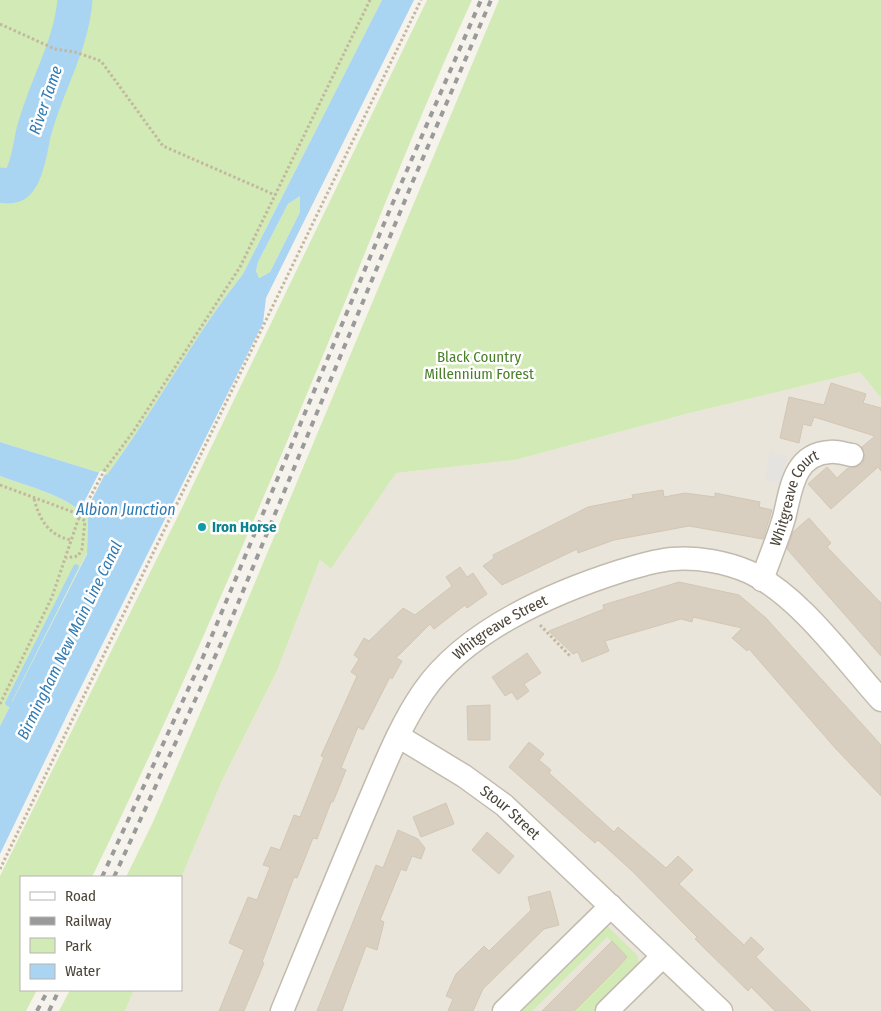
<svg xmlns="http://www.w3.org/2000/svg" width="881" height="1011" viewBox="0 0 881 1011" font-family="'Fira Sans Condensed',sans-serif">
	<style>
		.residential { fill: #eae5da }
		.green { fill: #d2eab5 }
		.parking { fill: #e5e3e0 }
		.water { fill: #a9d4f2; fill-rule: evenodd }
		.pier { fill: #f6f3ec }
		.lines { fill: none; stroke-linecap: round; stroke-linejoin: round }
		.stream { stroke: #a9d4f2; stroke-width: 5.5 }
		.river { stroke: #a9d4f2; stroke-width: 35 }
		.building { fill: #d8cfc1; stroke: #d3c7b4 }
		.street-casing { stroke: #c2bbae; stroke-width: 25 }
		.path { stroke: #c4b79f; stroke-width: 3; stroke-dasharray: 2.5 2.5; stroke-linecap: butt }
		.street { stroke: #fff; stroke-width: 22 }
		.rail { stroke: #9a9a9a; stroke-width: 4; stroke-dasharray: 6 6; stroke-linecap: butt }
		.path-bridge { stroke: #c4b79f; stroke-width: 3; stroke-dasharray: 2.5 2.5; stroke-linecap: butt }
		.culture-dot { fill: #0f9aa8; stroke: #fff; stroke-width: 2 }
		.labels { text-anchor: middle; stroke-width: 5; stroke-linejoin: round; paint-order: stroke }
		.park-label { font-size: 15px; fill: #4a7f2a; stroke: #fff }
		.street-label { font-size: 15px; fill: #4b4439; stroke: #fff }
		.culture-label { font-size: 15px; font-weight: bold; fill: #0d838f; stroke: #fff; text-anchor: start }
		.water-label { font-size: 16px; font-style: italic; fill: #2e7ab2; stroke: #fff }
	</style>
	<rect width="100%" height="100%" fill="#f6f3ec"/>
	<!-- residential -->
	<polygon class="residential" points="860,372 881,398 881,1011 125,1011 134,990 181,990 181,878 188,861 221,783 277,671 320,560 331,569 396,473 515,460 686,414"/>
	<!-- green -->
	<g class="green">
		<path d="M0,0H382L243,274C193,337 155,410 107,475L0,442Z"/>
		<path d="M427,0H472C415,124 367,251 314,377C244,545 172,713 92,877H21V990H37L26,1011H0V876L177,518Z"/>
		<polygon points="499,0 881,0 881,398 860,372 686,414 515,460 396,473 331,569 320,560 277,671 221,783 181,878 126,877 153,822 204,704"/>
		<polygon points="300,196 300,212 270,272 258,278 256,271 258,262 288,204"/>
		<path d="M0,476C29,487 67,495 88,518L87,553L0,726Z"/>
		<polygon points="600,926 607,926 637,955 639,963 593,1011 574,1011 627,957 607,937 532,1011 514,1011"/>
		<polygon points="70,990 134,990 125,1011 59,1011"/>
	</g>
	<!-- parking -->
	<polygon class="parking" points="770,452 787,456 781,484 764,481"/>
	<!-- water -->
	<path class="water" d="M382,0H414L266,298L263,323L69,711L0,854V726L87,554L88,518C67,495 29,487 0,476V442L107,475C155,410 193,337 243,274ZM300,196V212L270,272L259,278L256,271L258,262L288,204Z"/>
	<!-- pier -->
	<polygon class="pier" points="100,471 106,472 83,517 79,512"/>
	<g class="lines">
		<!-- stream -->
		<polyline class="stream" points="17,708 8,703 76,567"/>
		<!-- river -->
		<path class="river" d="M0,185C6,186 14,187 18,182C26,175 31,146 33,135C44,89 71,48 75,0"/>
	</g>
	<!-- building -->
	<g class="building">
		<polygon points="831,383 866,394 863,403 881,408 881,471 878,467 831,509 808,484 827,467 837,478 848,468 856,467 862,464 865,457 862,447 875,436 814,417 811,426 803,424 799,443 780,438 789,397 824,405"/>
		<polygon points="663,490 664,497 685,493 715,497 715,493 760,502 759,507 772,510 763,539 689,526 614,540 578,553 577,549 502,585 483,566 494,558 493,555 588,507 633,498 632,495"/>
		<polygon points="809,518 831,543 827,547 881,603 881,656 787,549 793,532"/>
		<polygon points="460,567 467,577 473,573 487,594 467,608 465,605 434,629 430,624 396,658 402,661 392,679 390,677 363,730 358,727 341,768 346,770 333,802 331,802 317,839 313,838 297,878 294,877 262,962 264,963 244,1011 219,1011 244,950 229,943 248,897 257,900 270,867 263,865 271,847 280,850 294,815 300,817 324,757 321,756 357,676 351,672 359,659 354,655 364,638 369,641 403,608 415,615 452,586 446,577"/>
		<polygon points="679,582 739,595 766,618 881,745 881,796 836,749 749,649 747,651 732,638 742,628 693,617 692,622 681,619 605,641 609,651 582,662 578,652 573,654 549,631 604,609 603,605"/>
		<polygon points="527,653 541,673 524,684 529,691 517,700 512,692 505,696 492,677"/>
		<polygon points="490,705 490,740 468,740 467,706"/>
		<polygon points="529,742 544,754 539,760 551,770 549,773 614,832 618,827 666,868 678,856 693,870 679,884 744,945 751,937 764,949 756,957 811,1011 775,1011 751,987 748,991 695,939 697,937 631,870 598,840 595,843 509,767"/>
		<polygon points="446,803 454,824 421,837 413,817"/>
		<polygon points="398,830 418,839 425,848 421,859 412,856 406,871 401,869 380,920 384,922 377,950 366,946 342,1011 317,1011 376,865 383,868"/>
		<polygon points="487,832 514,856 499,874 472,850"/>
		<polygon points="550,891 559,925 544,929 483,989 473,1011 448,1011 453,999 446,996 456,974 484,946 489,951 531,910 528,897"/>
		<polygon points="612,941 627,957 619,966 574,1011 542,1011"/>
	</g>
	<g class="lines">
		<!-- street casing -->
		<g class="street-casing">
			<g id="street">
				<path id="s1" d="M762,580C769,559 778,539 784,518C791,491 793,454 830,452C837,451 845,454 852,455"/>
				<path id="s2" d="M398,736L464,776L504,805L721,1011"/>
				<path id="s3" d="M282,1011C310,943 338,874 367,806C384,767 399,727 423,692C465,631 552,593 621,571C638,566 656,560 673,559C698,557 726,562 749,572C799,595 844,659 881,700"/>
				<polyline points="504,1011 611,906"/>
				<polyline points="607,1011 663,956"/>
			</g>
		</g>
		<!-- path -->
		<g class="path">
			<polyline points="0,24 55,49 75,52 101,61 163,146 275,195"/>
			<polyline points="104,471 133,432 240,267 370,0"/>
			<polyline points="0,485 73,512 85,521 82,549 78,556 66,558"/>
			<path d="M34,499C40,520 48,535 71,540"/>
			<polyline points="540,625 571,657"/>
			<polyline points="0,704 52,597 78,520"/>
			<polyline points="0,869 421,0"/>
		</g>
		<!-- street -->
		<use href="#street" class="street"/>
		<!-- rail -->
		<g class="rail">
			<polyline points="102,877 203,657 391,207 481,0"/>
			<polyline points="114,877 224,637 413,181 491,0"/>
			<polyline points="37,1011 48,990"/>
			<polyline points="49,1011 59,990"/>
		</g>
		<!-- path-bridge -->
		<polyline class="path-bridge" points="78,520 104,471"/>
	</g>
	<!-- markers -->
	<circle class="culture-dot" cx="202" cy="527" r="5"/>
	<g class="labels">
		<!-- park labels -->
		<g class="park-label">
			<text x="479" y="362">Black Country<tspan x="479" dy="17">Millennium Forest</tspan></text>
		</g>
		<!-- street labels -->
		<g class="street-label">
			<text dy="5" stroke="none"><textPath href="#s1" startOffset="89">Whitgreave Court</textPath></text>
			<text dy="5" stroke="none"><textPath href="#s3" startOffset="451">Whitgreave Street</textPath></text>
			<text dy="5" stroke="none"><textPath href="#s2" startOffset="136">Stour Street</textPath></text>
		</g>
		<!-- culture labels -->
		<g class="culture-label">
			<text x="212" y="532">Iron Horse</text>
		</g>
		<!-- water labels -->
		<g class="water-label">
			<text transform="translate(45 100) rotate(-71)" y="6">River Tame</text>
			<text x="126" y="515">Albion Junction</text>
			<text transform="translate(69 640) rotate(-64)" y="6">Birmingham New Main Line Canal</text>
		</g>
	</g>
	<!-- legend -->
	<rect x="20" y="876" width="162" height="115" fill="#ffffff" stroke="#b7b4b0"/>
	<rect x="30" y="892" width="25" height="8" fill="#ffffff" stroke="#b7b4b0"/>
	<text x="65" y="901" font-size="15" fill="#4b4439">Road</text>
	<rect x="30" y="917" width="25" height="8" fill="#9a9a9a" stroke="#b7b4b0"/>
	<text x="65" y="926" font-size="15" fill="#4b4439">Railway</text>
	<rect x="30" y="938" width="25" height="15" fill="#d2eab5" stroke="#b7b4b0"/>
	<text x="65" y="951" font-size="15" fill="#4b4439">Park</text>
	<rect x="30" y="964" width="25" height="15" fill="#a9d4f2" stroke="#b7b4b0"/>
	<text x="65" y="976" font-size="15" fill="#4b4439">Water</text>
</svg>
